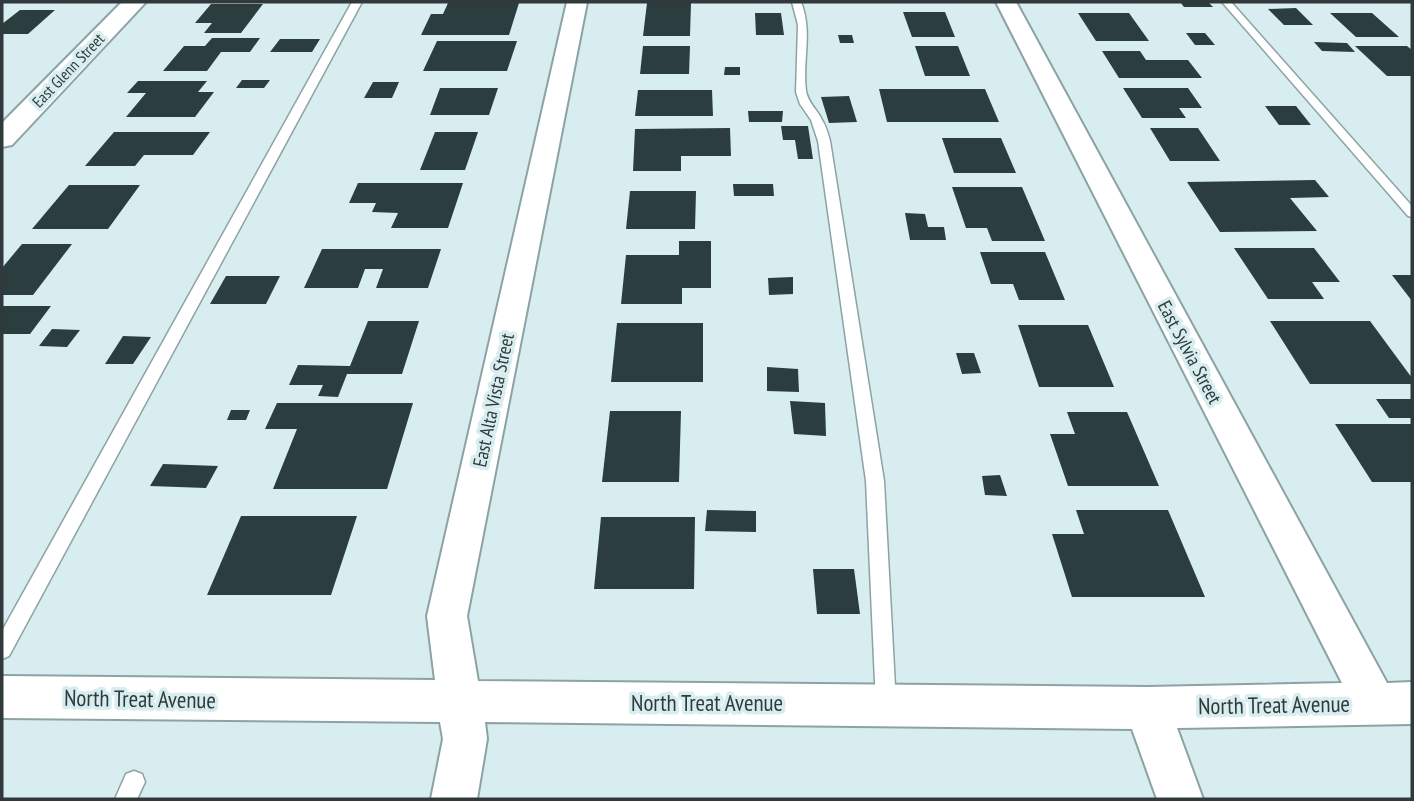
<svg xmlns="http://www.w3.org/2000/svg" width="1414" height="801" viewBox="0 0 1414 801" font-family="'PT Sans Narrow',sans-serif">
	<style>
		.building { fill: #2b3d3f }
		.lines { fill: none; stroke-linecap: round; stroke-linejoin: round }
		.lane-casing { stroke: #8da2a5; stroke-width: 3 }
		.street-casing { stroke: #8da2a5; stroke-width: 4 }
		.secondary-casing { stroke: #8da2a5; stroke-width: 4 }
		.lane { fill: #fff; fill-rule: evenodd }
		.street { fill: #fff; fill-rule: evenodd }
		.secondary { fill: #fff; fill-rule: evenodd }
		.labels { text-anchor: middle; stroke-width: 7; stroke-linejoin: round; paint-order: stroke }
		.far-street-label { font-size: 16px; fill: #313a3b; stroke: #d7edf0 }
		.street-label { font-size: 19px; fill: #313a3b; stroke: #d7edf0 }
		.near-street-label { font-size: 23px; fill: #313a3b; stroke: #d7edf0 }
	</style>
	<rect width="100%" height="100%" fill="#d7edf0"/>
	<!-- building -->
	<g class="building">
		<polygon points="1180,2 1208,2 1213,7 1184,7"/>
		<polygon points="448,3 519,3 509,35 421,35 431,14 443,14"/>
		<polygon points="647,3 691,3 690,36 643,36"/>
		<polygon points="211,4 263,4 241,33 204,33 212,23 195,23"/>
		<polygon points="1296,8 1313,25 1284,25 1268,9"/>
		<polygon points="20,10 55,10 28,34 2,34 2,24"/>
		<polygon points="903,12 945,12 955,37 912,37"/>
		<polygon points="755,13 781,13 784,35 756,35"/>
		<polygon points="1078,13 1129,13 1149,41 1096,41"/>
		<polygon points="1330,13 1372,13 1399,37 1356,37"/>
		<polygon points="1186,33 1205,33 1215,45 1195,45"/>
		<polygon points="838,35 852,35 854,43 840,43"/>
		<polygon points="212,38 260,38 250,52 221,52 207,71 163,71 184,46 205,46"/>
		<polygon points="280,39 320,39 312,52 270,52"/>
		<polygon points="437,41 517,41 507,71 423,71"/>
		<polygon points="1314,42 1347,43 1355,52 1322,51"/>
		<polygon points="643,46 690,46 689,74 640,74"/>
		<polygon points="915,46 958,46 970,76 925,76"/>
		<polygon points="1355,46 1407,46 1412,50 1412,76 1387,76"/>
		<polygon points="1102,51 1140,51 1146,60 1188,60 1202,78 1119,78"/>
		<polygon points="725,67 740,67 740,75 724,75"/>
		<polygon points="242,80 270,80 264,88 236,88"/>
		<polygon points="138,81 207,81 198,92 214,92 195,117 126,117 146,93 127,93"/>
		<polygon points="373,82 399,82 392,98 364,98"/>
		<polygon points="440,88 498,88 489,115 430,115"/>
		<polygon points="1123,88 1188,88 1202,108 1179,108 1186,118 1142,118"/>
		<polygon points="879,89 985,89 999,122 887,122"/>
		<polygon points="638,90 712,90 713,116 635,116"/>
		<polygon points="849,96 857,122 829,123 821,97"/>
		<polygon points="1265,106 1296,106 1311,125 1279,125"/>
		<polygon points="748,111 783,111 782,122 749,122"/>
		<polygon points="781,126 808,126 813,159 798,159 795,140 783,140"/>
		<polygon points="730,128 731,156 681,156 681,171 633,171 635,129"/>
		<polygon points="1150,128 1198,128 1220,161 1170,161"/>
		<polygon points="114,132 210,132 193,155 144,155 135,166 85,166"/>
		<polygon points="435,132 478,132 465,170 420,170"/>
		<polygon points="942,138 1001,138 1016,173 954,173"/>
		<polygon points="1315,180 1329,197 1290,198 1317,231 1220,232 1187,182"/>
		<polygon points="358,183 463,183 448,228 391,228 398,213 372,212 376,203 349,203"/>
		<polygon points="733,184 773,184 774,196 734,196"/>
		<polygon points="69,185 140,185 108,229 32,229"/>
		<polygon points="952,187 1022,187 1045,241 992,241 987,228 966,228"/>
		<polygon points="630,191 696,191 695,229 626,229"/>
		<polygon points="905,213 925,214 928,227 944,227 946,240 910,240"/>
		<polygon points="679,241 711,241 711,288 682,288 682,304 621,304 626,255 679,255"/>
		<polygon points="22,244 72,244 33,295 2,295 2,268"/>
		<polygon points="1234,248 1314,248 1340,282 1312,282 1324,299 1268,299"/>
		<polygon points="322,249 441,249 428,288 376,288 383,269 365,269 358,288 304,288"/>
		<polygon points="980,252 1045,252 1065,300 1019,300 1013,284 991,284"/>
		<polygon points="1392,275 1412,275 1412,301"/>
		<polygon points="226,276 280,276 266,304 210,304"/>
		<polygon points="793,277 793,294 769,295 768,278"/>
		<polygon points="2,306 51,306 30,334 2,334"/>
		<polygon points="368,321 419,321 402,374 347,374 338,397 318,396 323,385 289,385 298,365 350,366"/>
		<polygon points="1270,321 1370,321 1412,378 1412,384 1310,384"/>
		<polygon points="617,323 703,323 703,382 611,382"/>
		<polygon points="1018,325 1088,325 1114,387 1039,387"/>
		<polygon points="52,329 80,330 67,347 39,346"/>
		<polygon points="123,336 151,337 133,364 105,364"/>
		<polygon points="956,353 974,353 981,373 962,374"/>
		<polygon points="767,367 798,369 799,392 767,391"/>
		<polygon points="1376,399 1412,399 1412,418 1389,418"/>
		<polygon points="790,401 825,403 826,436 794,434"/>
		<polygon points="277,403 413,403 387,489 273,489 297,429 265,429"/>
		<polygon points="231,410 250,410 246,420 227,420"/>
		<polygon points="610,411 681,411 679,482 602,482"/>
		<polygon points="1067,412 1127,412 1159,486 1068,486 1050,434 1075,434"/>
		<polygon points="1335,424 1412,424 1412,482 1372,482"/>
		<polygon points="163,464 218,466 206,488 150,486"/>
		<polygon points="1000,475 1007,496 985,495 982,476"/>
		<polygon points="707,510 756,511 756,532 705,531"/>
		<polygon points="1076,510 1168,510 1205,597 1072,597 1052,534 1084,534"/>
		<polygon points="241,516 357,516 331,595 207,595"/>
		<polygon points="601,517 695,517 694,589 594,589"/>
		<polygon points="813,569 854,569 860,614 817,614"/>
	</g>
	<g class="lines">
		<!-- lane casing -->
		<g class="lane-casing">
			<g id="lane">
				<polygon points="352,2 362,2 9,656 2,659 2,631"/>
				<path d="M792,2H801C813,32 802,60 806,91C808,103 817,109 822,120C826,126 828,134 830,141L884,481L896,705L893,712L886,715L879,712L876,705L866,481L818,141L811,120L800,104L796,92L798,25Z"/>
				<polygon points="1222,2 1231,2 1412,206 1412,217 1408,216"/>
				<polygon points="134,771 142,774 145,782 137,799 115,799 126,774"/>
			</g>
		</g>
		<!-- street casing -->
		<g class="street-casing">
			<polygon id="street" points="567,2 587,2 467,616 478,681 1147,687 1342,683 996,2 1016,2 1387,683 1412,682 1412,724 1177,728 1203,799 1157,799 1132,729 485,722 487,739 477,799 431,799 443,739 440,722 2,718 2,676 435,680 427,616"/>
		</g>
		<!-- secondary casing -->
		<g class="secondary-casing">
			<polygon id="secondary" points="122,2 146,2 12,145 2,147 2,123"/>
		</g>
		<!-- lane -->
		<use href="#lane" class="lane"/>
		<!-- street -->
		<use href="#street" class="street"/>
		<!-- secondary -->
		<use href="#secondary" class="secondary"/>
	</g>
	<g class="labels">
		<!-- far-street labels -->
		<g class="far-street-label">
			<text transform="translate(68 70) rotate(-46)" y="6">East Glenn Street</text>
		</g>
		<!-- street labels -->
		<g class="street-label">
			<text transform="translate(1190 352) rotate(62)" y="7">East Sylvia Street</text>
			<text transform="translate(493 400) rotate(-78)" y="7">East Alta Vista Street</text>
		</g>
		<!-- near-street labels -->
		<g class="near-street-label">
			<text transform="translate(140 699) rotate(1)" y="8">North Treat Avenue</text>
			<text x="707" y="711">North Treat Avenue</text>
			<text transform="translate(1274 705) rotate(-1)" y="8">North Treat Avenue</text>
		</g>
	</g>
	<!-- border -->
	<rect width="1414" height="801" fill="none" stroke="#313a3b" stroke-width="7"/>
</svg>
